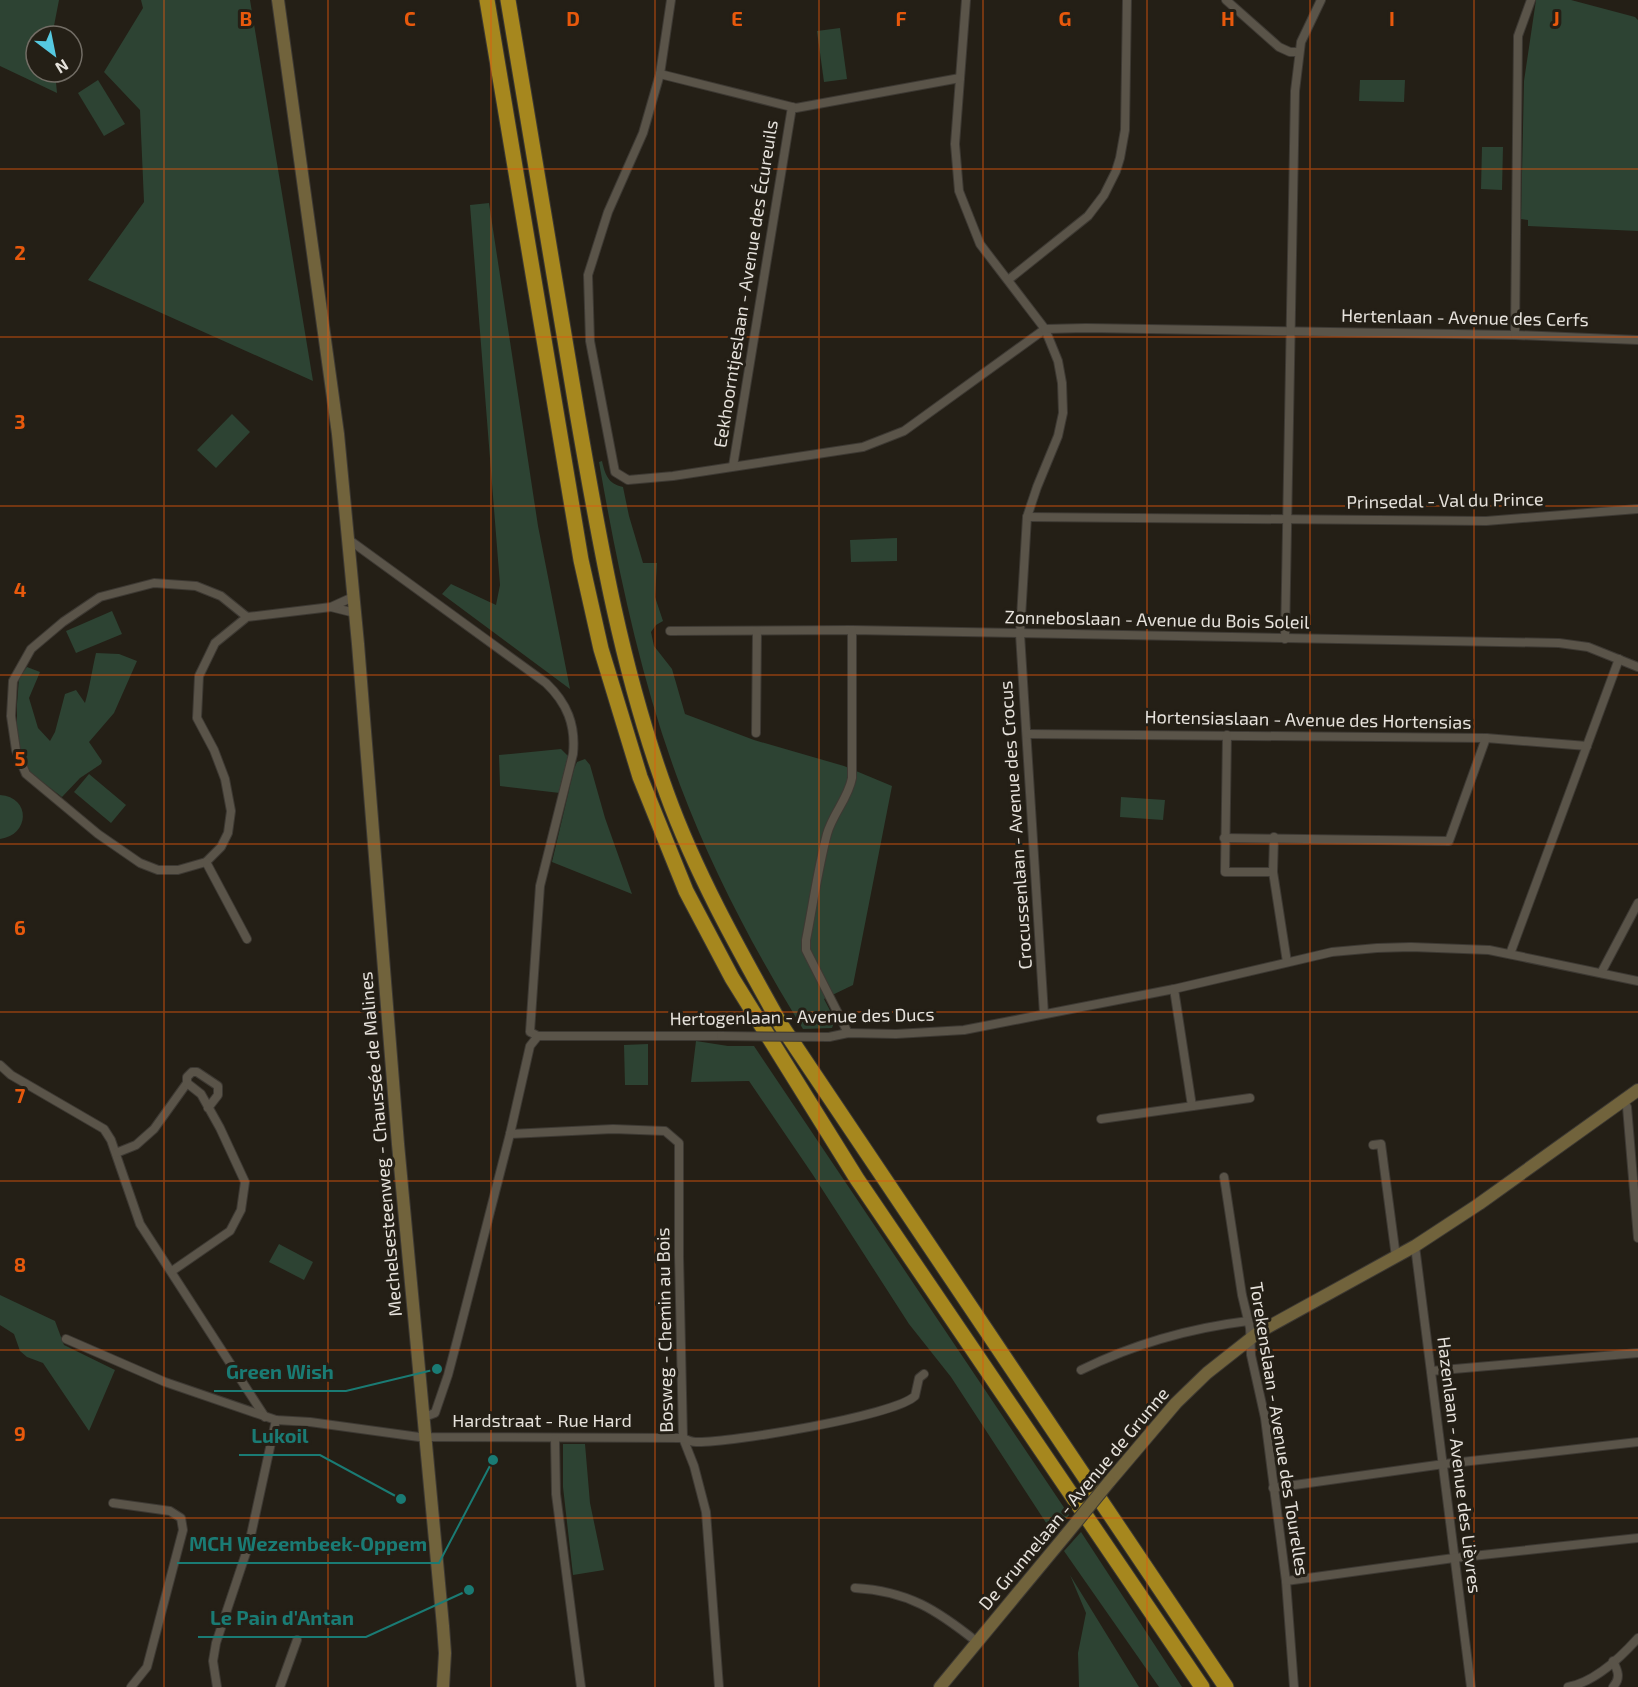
<svg xmlns="http://www.w3.org/2000/svg" width="1638" height="1687" viewBox="0 0 1638 1687" font-family="'Exo 2',sans-serif">
	<style>
		.green { fill: #2d4333 }
		.lines { fill: none; stroke-linecap: round; stroke-linejoin: round }
		.street-casing { stroke: #3d3933; stroke-width: 10 }
		.secondary-casing { stroke: #3d3933; stroke-width: 14 }
		.highway-casing { stroke: #3d3933; stroke-width: 17 }
		.street { stroke: #5a5449; stroke-width: 8 }
		.secondary { stroke: #71633c; stroke-width: 12 }
		.highway { stroke: #a6871e; stroke-width: 15 }
		.street-bridge-casing { stroke: #3d3933; stroke-width: 10; stroke-linecap: butt }
		.secondary-bridge-casing { stroke: #3d3933; stroke-width: 14; stroke-linecap: butt }
		.street-bridge { stroke: #5a5449; stroke-width: 8 }
		.secondary-bridge { stroke: #71633c; stroke-width: 12 }
		.grid { fill: none; stroke: #e8590c; stroke-width: 1.5; stroke-opacity: 0.55 }
		.labels { text-anchor: middle; stroke-width: 6; stroke-linejoin: round; paint-order: stroke }
		.street-label { font-size: 18px; fill: #e6e2dc; stroke: #241f16 }
		.grid-label { font-size: 20px; text-anchor: middle; font-weight: bold; fill: #e8590c; stroke: #241f16; stroke-width: 6; stroke-linejoin: round; paint-order: stroke }
		.leader { fill: none; stroke: #1a7b74; stroke-width: 2 }
		.callout-dot { fill: #1a7b74; stroke: #241f16; stroke-width: 2 }
		.callout-label { font-size: 20px; text-anchor: middle; font-weight: bold; fill: #1a7b74; stroke: #241f16; stroke-width: 6; stroke-linejoin: round; paint-order: stroke }
	</style>
	<rect width="100%" height="100%" fill="#241f16"/>
	<!-- green -->
	<g class="green">
		<polygon points="0,0 59,0 52,36 36,36 36,72 55,72 57,93 0,66"/>
		<polygon points="141,0 250,0 313,381 88,280 144,202 140,110 104,72 143,8"/>
		<polygon points="1536,0 1571,0 1635,17 1638,20 1638,231 1528,226 1528,220 1521,219 1524,81"/>
		<polygon points="840,28 847,79 824,82 817,31"/>
		<polygon points="98,80 125,124 104,136 78,93"/>
		<polygon points="1360,80 1405,80 1404,102 1359,101"/>
		<polygon points="1482,147 1503,147 1502,190 1481,189"/>
		<polygon points="489,203 538,526 570,689 442,594 451,584 496,605 500,585 470,205"/>
		<polygon points="232,414 250,432 216,468 197,450"/>
		<path d="M602,461C605,474 608,484 623,487L629,516L643,563H657L655,597L663,621L656,625L651,632L654,646L672,669L685,714L754,740L844,766L892,786L853,985L824,999L835,1020L832,1028L803,1029C755,951 712,870 680,785C641,681 618,571 599,462Z"/>
		<polygon points="897,538 897,561 851,562 850,540"/>
		<polygon points="112,611 122,634 76,653 66,631"/>
		<path d="M96,653L119,654L137,661L114,713L89,742L102,761L101,764L80,778L62,797L28,771L17,746V704L19,678L27,667L40,672L29,698L38,728L50,741L55,732L65,694L76,690L85,703C90,686 92,670 96,653Z"/>
		<polygon points="561,749 568,756 560,793 500,786 499,755"/>
		<polygon points="585,759 590,765 605,818 632,894 552,862 574,769 577,762"/>
		<polygon points="89,774 126,805 111,823 74,792"/>
		<path d="M0,795C31,797 30,835 0,839Z"/>
		<polygon points="1121,797 1165,800 1163,820 1120,817"/>
		<polygon points="696,1041 728,1046 754,1046 1069,1515 1054,1535 951,1377 909,1324 813,1175 749,1081 691,1082"/>
		<polygon points="648,1044 648,1085 625,1085 624,1045"/>
		<polygon points="279,1244 313,1262 304,1280 269,1262"/>
		<polygon points="0,1295 55,1321 64,1345 115,1370 89,1431 43,1363 27,1357 20,1351 14,1334 0,1325"/>
		<polygon points="563,1444 585,1444 590,1503 604,1570 573,1575 563,1487"/>
		<polygon points="1081,1532 1182,1687 1159,1687 1064,1551"/>
		<polygon points="1070,1575 1139,1687 1079,1687 1078,1653 1086,1613"/>
	</g>
	<g class="lines">
		<!-- street casing -->
		<g class="street-casing">
			<g id="street">
				<polyline points="671,0 660,74 643,133 608,212 588,275 590,341 615,472 628,480 673,476 863,447 904,431 1045,329"/>
				<polyline points="966,0 955,144 959,191 980,244 1045,329 1058,361 1062,383 1063,413 1058,436 1037,487 1027,517 1020,634 1044,1014"/>
				<polyline points="1226,0 1279,47 1290,52 1299,52"/>
				<polyline points="660,74 796,108 960,78"/>
				<polyline points="1008,280 1088,216 1104,195 1116,171 1120,158 1125,130 1127,0"/>
				<polyline points="1045,329 1086,328 1515,335 1638,340"/>
				<polyline points="1515,335 1518,36 1531,0"/>
				<polyline points="733,466 792,107"/>
				<polyline points="1027,517 1486,521 1638,509"/>
				<path d="M348,539L546,683C567,703 576,725 573,754L540,886L530,1032L538,1036"/>
				<polyline points="331,607 355,613"/>
				<polyline points="247,617 215,643 199,676 197,718 214,750 225,779 231,811 228,833 221,847 206,862 178,870 158,870 140,863 98,834 26,774 16,750 11,716 13,681 31,649 63,622 100,597 154,583 196,586 221,596 247,617 331,607 353,597"/>
				<polyline points="670,631 852,630 1559,643 1588,647 1638,667"/>
				<polyline points="1285,639 1295,91 1301,42 1321,0"/>
				<polyline points="756,733 757,631"/>
				<polyline points="1027,734 1486,738 1587,746"/>
				<polyline points="1227,735 1225,872 1273,872"/>
				<polyline points="1274,837 1273,872 1287,962"/>
				<polyline points="1224,838 1449,841 1486,738"/>
				<polyline points="206,862 247,939"/>
				<polyline points="1510,954 1619,659"/>
				<polyline points="1601,973 1638,903"/>
				<polyline points="1174,989 1192,1106"/>
				<path d="M848,1033L806,950V940C813,905 818,868 827,834C833,813 848,799 852,778V630"/>
				<polyline points="829,1037 848,1033 896,1034 964,1030 1174,989 1332,952 1377,948 1411,947 1489,950 1638,981"/>
				<polyline points="0,1065 11,1075 104,1129 111,1140 140,1224 265,1417"/>
				<polyline points="1623,1101 1627,1107 1638,1238"/>
				<polyline points="1101,1119 1250,1098"/>
				<polyline points="510,1134 613,1129 665,1131 679,1143 679,1256 683,1438 694,1466 706,1512 719,1687"/>
				<polyline points="1373,1145 1381,1144 1396,1257"/>
				<polyline points="116,1153 136,1145 154,1129 187,1083"/>
				<polyline points="1224,1177 1242,1295 1250,1328 1251,1355 1265,1418 1286,1581 1294,1687"/>
				<polyline points="1415,1246 1471,1687"/>
				<polyline points="172,1271 230,1231 241,1210 245,1182 220,1128 201,1094 187,1083 187,1077 192,1072 197,1072 218,1086 218,1095 208,1108"/>
				<path d="M66,1339L165,1382L276,1420L310,1422L419,1437L683,1438C687,1440 691,1442 696,1442C729,1443 894,1416 915,1396L919,1378L924,1374"/>
				<path d="M1081,1370C1132,1345 1191,1328 1248,1321"/>
				<polyline points="1431,1371 1638,1353"/>
				<polyline points="424,1417 435,1413 448,1375 458,1337 510,1134 530,1046 538,1036 721,1036"/>
				<polyline points="555,1439 556,1494 581,1687"/>
				<polyline points="1273,1488 1444,1464 1638,1442"/>
				<polyline points="113,1503 170,1511 181,1518 183,1530 147,1667 131,1687"/>
				<polyline points="1286,1581 1454,1558 1638,1538"/>
				<path d="M855,1588C908,1591 937,1610 977,1642"/>
				<polyline points="217,1687 213,1661 216,1643 249,1544 276,1420"/>
				<polyline points="280,1687 297,1640"/>
				<path d="M1568,1687C1594,1682 1621,1657 1638,1638"/>
				<path d="M1613,1687C1621,1678 1618,1671 1613,1661"/>
			</g>
		</g>
		<!-- secondary casing -->
		<g class="secondary-casing">
			<g id="secondary">
				<polyline points="278,0 338,434 358,644 398,1144 443,1626 445,1653 443,1687"/>
				<polyline points="1109,1482 1176,1403 1207,1373 1259,1332 1415,1246 1479,1204 1638,1090"/>
				<polyline points="940,1687 1065,1536"/>
			</g>
		</g>
		<!-- highway casing -->
		<g class="highway-casing">
			<g id="highway">
				<polyline points="487,0 581,560 601,649 640,777 686,891 732,978 857,1179 1202,1687"/>
				<path d="M508,0C532,139 554,279 578,418C600,545 622,672 667,794C696,874 739,950 781,1025L1226,1687"/>
			</g>
		</g>
		<!-- street -->
		<use href="#street" class="street"/>
		<!-- secondary -->
		<use href="#secondary" class="secondary"/>
		<!-- highway -->
		<use href="#highway" class="highway"/>
		<!-- street-bridge casing -->
		<g class="street-bridge-casing">
			<polyline id="street-bridge" points="721,1036 829,1037"/>
		</g>
		<!-- secondary-bridge casing -->
		<g class="secondary-bridge-casing">
			<polyline id="secondary-bridge" points="1065,1536 1109,1482"/>
		</g>
		<!-- street-bridge -->
		<use href="#street-bridge" class="street-bridge"/>
		<!-- secondary-bridge -->
		<use href="#secondary-bridge" class="secondary-bridge"/>
	</g>
	<!-- grid -->
	<path class="grid" d="M164,0V1687M328,0V1687M491,0V1687M655,0V1687M819,0V1687M983,0V1687M1147,0V1687M1310,0V1687M1474,0V1687M0,169H1638M0,337H1638M0,506H1638M0,675H1638M0,844H1638M0,1012H1638M0,1181H1638M0,1350H1638M0,1518H1638"/>
	<g class="labels">
		<!-- street labels -->
		<g class="street-label">
			<text transform="translate(746 284) rotate(-81)" y="6">Eekhoorntjeslaan - Avenue des Écureuils</text>
			<text transform="translate(1465 318) rotate(1)" y="6">Hertenlaan - Avenue des Cerfs</text>
			<text transform="translate(1445 501) rotate(-1)" y="6">Prinsedal - Val du Prince</text>
			<text transform="translate(1157 620) rotate(1)" y="6">Zonneboslaan - Avenue du Bois Soleil</text>
			<text transform="translate(1308 720) rotate(1)" y="6">Hortensiaslaan - Avenue des Hortensias</text>
			<text transform="translate(1016 825) rotate(-94)" y="6">Crocussenlaan - Avenue des Crocus</text>
			<text transform="translate(802 1017) rotate(-1)" y="6">Hertogenlaan - Avenue des Ducs</text>
			<text transform="translate(381 1144) rotate(-95)" y="6">Mechelsesteenweg - Chaussée de Malines</text>
			<text transform="translate(665 1330) rotate(-91)" y="6">Bosweg - Chemin au Bois</text>
			<text x="542" y="1427">Hardstraat - Rue Hard</text>
			<text transform="translate(1279 1429) rotate(81)" y="6">Torekenslaan - Avenue des Tourelles</text>
			<text transform="translate(1459 1465) rotate(83)" y="6">Hazenlaan - Avenue des Lièvres</text>
			<text transform="translate(1074 1499) rotate(-50)" y="6">De Grunnelaan - Avenue de Grunne</text>
		</g>
	</g>
	<g class="grid-label">
		<text x="246" y="26">B</text>
		<text x="410" y="26">C</text>
		<text x="573" y="26">D</text>
		<text x="737" y="26">E</text>
		<text x="901" y="26">F</text>
		<text x="1065" y="26">G</text>
		<text x="1228" y="26">H</text>
		<text x="1392" y="26">I</text>
		<text x="1556" y="26">J</text>
		<text x="20" y="260">2</text>
		<text x="20" y="429">3</text>
		<text x="20" y="597">4</text>
		<text x="20" y="766">5</text>
		<text x="20" y="935">6</text>
		<text x="20" y="1103">7</text>
		<text x="20" y="1272">8</text>
		<text x="20" y="1441">9</text>
	</g>
	<!-- callouts -->
	<path class="leader" d="M437 1369L346 1391H214M401 1499L320 1455H239M493 1460L439 1563H177M469 1590L366 1637H198"/>
	<g class="callout-dot">
		<circle cx="437" cy="1369" r="6"/>
		<circle cx="401" cy="1499" r="6"/>
		<circle cx="493" cy="1460" r="6"/>
		<circle cx="469" cy="1590" r="6"/>
	</g>
	<g class="callout-label">
		<text x="280" y="1379">Green Wish</text>
		<text x="280" y="1443">Lukoil</text>
		<text x="308" y="1551">MCH Wezembeek-Oppem</text>
		<text x="282" y="1625">Le Pain d'Antan</text>
	</g>
	<!-- north arrow -->
	<g transform="translate(54 54) rotate(148)"><circle r="28" fill="#241f16" stroke="#726d65" stroke-width="1.5"/>
	<path d="M0-4.5L10 22L0 15L-10 22Z" fill="#56c9e1"/>
	<text y="-9" font-size="16" font-weight="bold" text-anchor="middle" fill="#e6e2dc">N</text>
	</g>
</svg>
